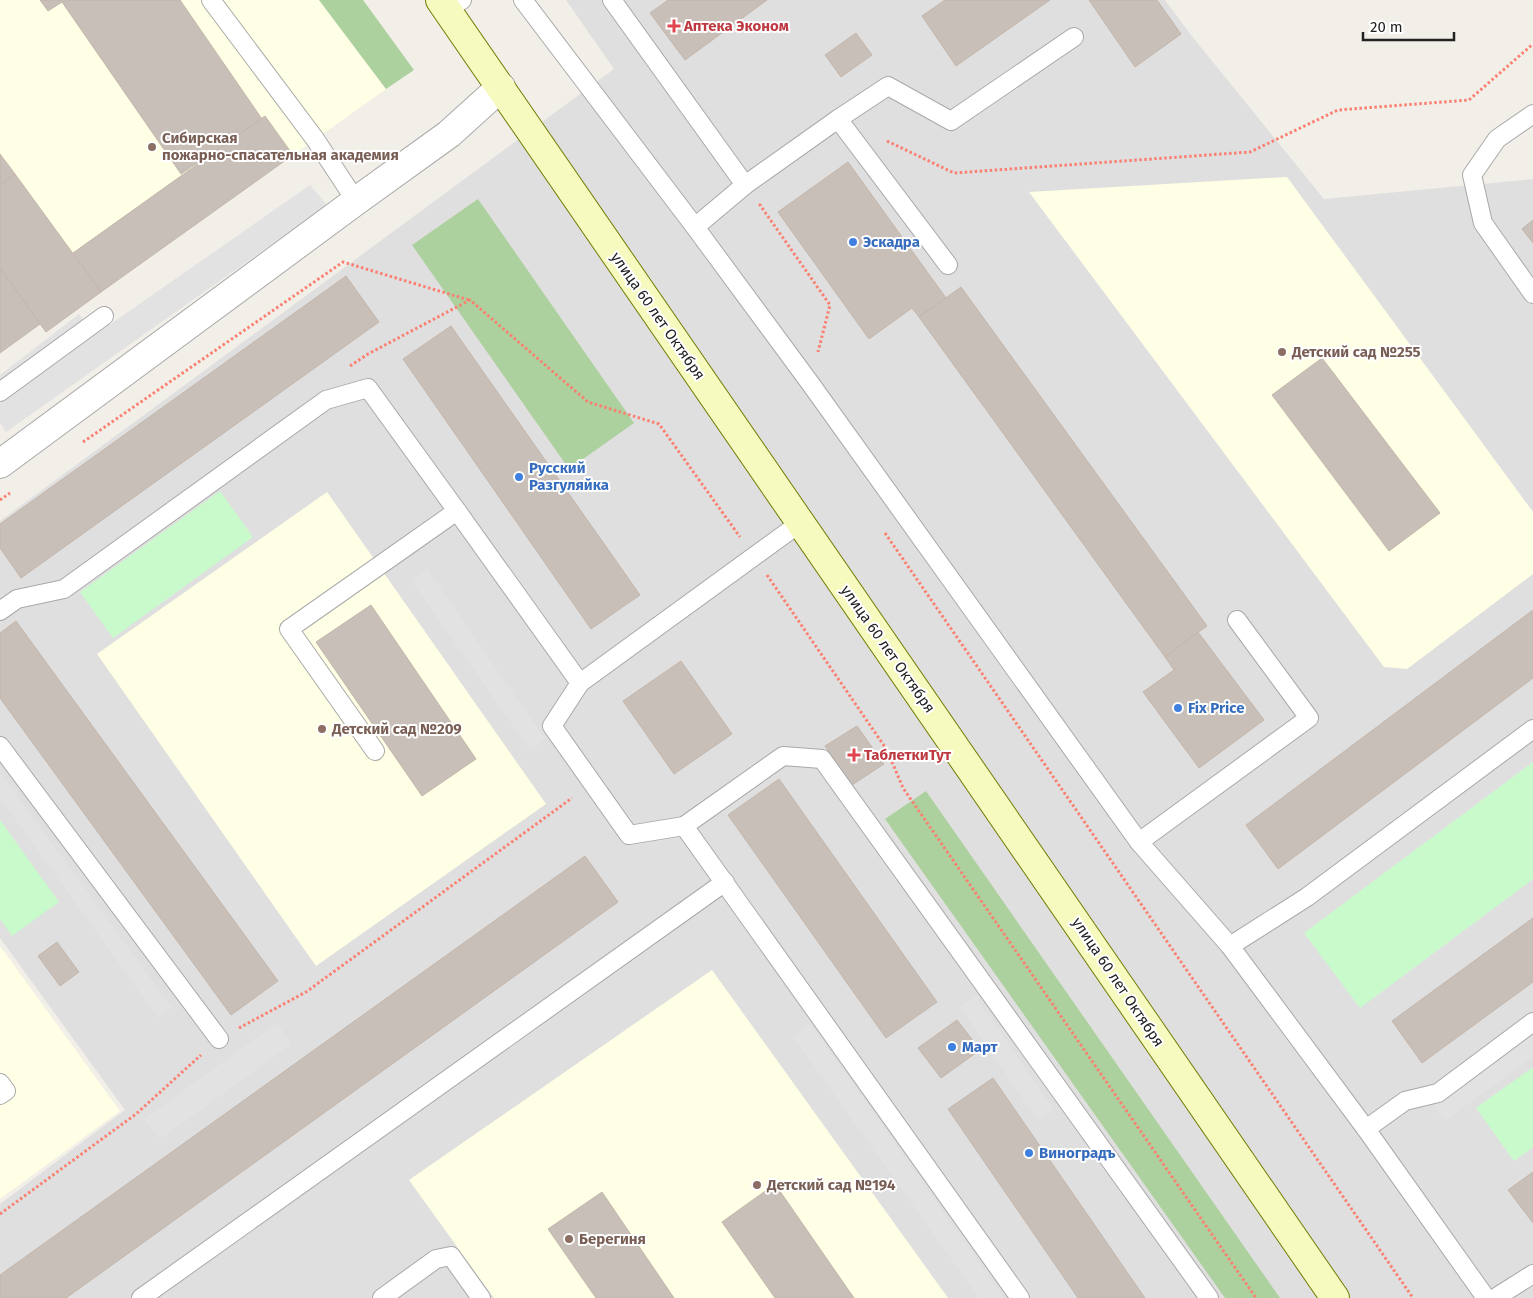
<svg xmlns="http://www.w3.org/2000/svg" width="1533" height="1298" viewBox="0 0 1533 1298" font-family="'Fira Sans',sans-serif">
	<style>
		.residential { fill: #e0dfdf }
		.education { fill: #ffffe5 }
		.forest { fill: #add19e }
		.park { fill: #c8facc }
		.parking { fill: #e2e2e2 }
		.building { fill: #c7bfb8; stroke: #c4b6ab }
		.lines { fill: none; stroke-linecap: round; stroke-linejoin: round }
		.lane-casing { stroke: #a9a9a9; stroke-width: 20 }
		.street-casing { stroke: #a9a9a9; stroke-width: 30 }
		.secondary-casing { stroke: #707d05; stroke-width: 30 }
		.path { stroke: #fa8072; stroke-width: 3; stroke-dasharray: 2.5 2.5; stroke-linecap: butt }
		.lane { stroke: #fff; stroke-width: 18 }
		.street { stroke: #fff; stroke-width: 28 }
		.secondary { stroke: #f7fabf; stroke-width: 28 }
		.health-dot { fill: #e0444e; stroke: #fff; stroke-width: 2 }
		.education-dot { fill: #8d6e63; stroke: #fff; stroke-width: 2 }
		.shop-dot { fill: #3f7fe0; stroke: #fff; stroke-width: 2 }
		.labels { text-anchor: middle; stroke-width: 4; stroke-linejoin: round; paint-order: stroke }
		.health-label { font-size: 15px; font-weight: bold; fill: #be3a42; stroke: #fff; text-anchor: start }
		.education-label { font-size: 15px; font-weight: bold; fill: #785e54; stroke: #fff; text-anchor: start }
		.shop-label { font-size: 15px; font-weight: bold; fill: #366cbe; stroke: #fff; text-anchor: start }
		.street-label { font-size: 15px; fill: #222; stroke: #fff }
	</style>
	<rect width="100%" height="100%" fill="#f2efe9"/>
	<!-- residential -->
	<polygon class="residential" points="566,0 1165,0 1191,35 1324,199 1533,179 1533,1298 0,1298 0,1204 125,1110 0,938 0,521 614,69"/>
	<!-- education -->
	<g class="education">
		<polygon points="0,0 319,0 386,89 101,292 0,154"/>
		<polygon points="1287,177 1533,512 1533,574 1407,669 1384,667 1029,192"/>
		<polygon points="327,492 546,804 316,966 97,654"/>
		<polygon points="0,946 120,1111 0,1199"/>
		<polygon points="712,970 948,1298 494,1298 409,1180"/>
	</g>
	<!-- forest -->
	<g class="forest">
		<polygon points="319,0 363,0 414,70 386,89"/>
		<polygon points="478,199 634,423 569,469 412,245"/>
		<polygon points="926,791 1280,1298 1225,1298 885,819"/>
	</g>
	<!-- park -->
	<g class="park">
		<polygon points="220,491 253,537 113,638 80,592"/>
		<polygon points="1533,762 1533,879 1360,1008 1304,933"/>
		<polygon points="0,820 59,902 12,936 0,919"/>
		<polygon points="1533,1067 1533,1147 1514,1161 1476,1108"/>
	</g>
	<!-- parking -->
	<g class="parking">
		<polygon points="310,185 327,205 6,432 0,423 0,375 79,314 95,335"/>
		<polygon points="427,569 545,739 530,750 411,580"/>
		<polygon points="0,772 172,1008 158,1018 0,798"/>
		<polygon points="976,996 1054,1110 1038,1121 960,1007"/>
		<polygon points="277,1023 292,1044 160,1139 144,1119"/>
		<polygon points="810,1024 1005,1298 979,1298 793,1037"/>
		<polygon points="1533,1033 1533,1057 1445,1121 1434,1106"/>
	</g>
	<!-- building -->
	<g class="building">
		<polygon points="40,0 180,0 262,119 181,174 62,2 48,11"/>
		<polygon points="668,0 767,0 685,60 650,13"/>
		<polygon points="945,0 1050,0 956,66 922,16"/>
		<polygon points="1089,0 1157,0 1181,34 1135,67"/>
		<polygon points="856,33 872,55 841,77 825,55"/>
		<polygon points="265,116 293,155 101,292 73,253"/>
		<polygon points="0,154 15,174 0,185"/>
		<polygon points="848,162 946,298 919,317 912,308 869,339 778,212"/>
		<polygon points="15,174 101,292 46,332 0,268 0,185"/>
		<polygon points="1533,220 1533,243 1522,229"/>
		<polygon points="0,268 40,324 0,353"/>
		<polygon points="346,276 379,322 21,578 0,548 0,524"/>
		<polygon points="961,287 1207,626 1165,657 919,317"/>
		<polygon points="451,326 640,595 591,629 403,359"/>
		<polygon points="1322,358 1440,513 1389,551 1272,395"/>
		<polygon points="371,605 476,759 422,796 316,642"/>
		<polygon points="1533,610 1533,678 1278,869 1246,825"/>
		<polygon points="16,621 278,981 231,1015 0,698 0,633"/>
		<polygon points="1198,632 1264,720 1199,768 1143,692 1174,670 1165,657"/>
		<polygon points="681,661 732,734 674,774 623,701"/>
		<polygon points="857,726 884,764 852,785 825,746"/>
		<polygon points="779,779 937,1002 886,1038 728,815"/>
		<polygon points="585,856 618,902 66,1298 0,1298 0,1275"/>
		<polygon points="1533,918 1533,982 1422,1063 1392,1021"/>
		<polygon points="57,942 79,972 60,986 38,956"/>
		<polygon points="957,1020 980,1050 941,1078 918,1048"/>
		<polygon points="993,1078 1145,1298 1078,1298 948,1109"/>
		<polygon points="1533,1172 1533,1223 1508,1190"/>
		<polygon points="775,1184 854,1298 775,1298 722,1222"/>
		<polygon points="602,1192 674,1298 596,1298 548,1229"/>
	</g>
	<g class="lines">
		<!-- lane casing -->
		<g class="lane-casing">
			<g id="lane">
				<polyline points="211,0 315,139 356,201"/>
				<polyline points="523,0 695,227 810,383 1139,842 1230,946 1366,1129 1486,1298"/>
				<polyline points="612,0 745,185"/>
				<polyline points="447,11 462,0"/>
				<polyline points="1533,114 1497,139 1472,175 1483,223 1533,294"/>
				<polyline points="838,119 948,265"/>
				<polyline points="695,227 745,185 838,119 888,86 951,121 1074,37"/>
				<polyline points="0,392 104,316"/>
				<polyline points="0,611 17,599 64,589 326,400 368,388 457,511"/>
				<polyline points="0,746 219,1039"/>
				<polyline points="375,751 289,629 457,511 580,683"/>
				<polyline points="684,826 629,835 552,726 580,683 800,523"/>
				<polyline points="1139,842 1309,718 1237,620"/>
				<polyline points="1230,946 1307,897 1533,729"/>
				<polyline points="0,1083 6,1091 0,1095"/>
				<polyline points="1366,1129 1405,1101 1438,1093 1533,1022"/>
				<polyline points="141,1298 725,882"/>
				<polyline points="382,1298 436,1259 451,1256 481,1298"/>
				<polyline points="1020,1298 684,826 783,756 822,759 1209,1298"/>
				<polyline points="1495,1298 1533,1274"/>
			</g>
		</g>
		<!-- street casing -->
		<g class="street-casing">
			<polyline id="street" points="0,464 356,201 449,134 501,87"/>
		</g>
		<!-- secondary casing -->
		<g class="secondary-casing">
			<polyline id="secondary" points="440,0 1335,1298"/>
		</g>
		<!-- path -->
		<g class="path">
			<polyline points="887,141 954,173 1250,152 1338,110 1469,100 1533,44"/>
			<polyline points="761,204 760,205 830,305 818,352"/>
			<polyline points="350,366 368,354 470,300 588,402 659,424 740,537"/>
			<polyline points="83,442 343,262 469,300"/>
			<polyline points="0,500 10,493"/>
			<polyline points="885,533 1413,1298"/>
			<polyline points="767,575 887,750 903,788 1256,1298"/>
			<polyline points="239,1028 306,992 572,798"/>
			<polyline points="0,1214 136,1114 201,1055"/>
		</g>
		<!-- lane -->
		<use href="#lane" class="lane"/>
		<!-- street -->
		<use href="#street" class="street"/>
		<!-- secondary -->
		<use href="#secondary" class="secondary"/>
	</g>
	<!-- markers -->
	<g class="health-dot">
		<path d="M671.5 18.5h5v5h5v5h-5v5h-5v-5h-5v-5h5z"/>
		<path d="M851.5 747.5h5v5h5v5h-5v5h-5v-5h-5v-5h5z"/>
	</g>
	<g class="education-dot">
		<circle cx="152" cy="147" r="5"/>
		<circle cx="1282" cy="352" r="5"/>
		<circle cx="322" cy="729" r="5"/>
		<circle cx="757" cy="1185" r="5"/>
		<circle cx="569" cy="1239" r="5"/>
	</g>
	<g class="shop-dot">
		<circle cx="853" cy="242" r="5"/>
		<circle cx="519" cy="477" r="5"/>
		<circle cx="1178" cy="708" r="5"/>
		<circle cx="952" cy="1047" r="5"/>
		<circle cx="1029" cy="1153" r="5"/>
	</g>
	<g class="labels">
		<!-- health labels -->
		<g class="health-label">
			<text x="684" y="31">Аптека Эконом</text>
			<text x="864" y="760">ТаблеткиТут</text>
		</g>
		<!-- education labels -->
		<g class="education-label">
			<text x="162" y="143">Сибирская<tspan x="162" dy="17">пожарно-спасательная академия</tspan></text>
			<text x="1292" y="357">Детский сад №255</text>
			<text x="332" y="734">Детский сад №209</text>
			<text x="767" y="1190">Детский сад №194</text>
			<text x="579" y="1244">Берегиня</text>
		</g>
		<!-- shop labels -->
		<g class="shop-label">
			<text x="863" y="247">Эскадра</text>
			<text x="529" y="473">Русский<tspan x="529" dy="17">Разгуляйка</tspan></text>
			<text x="1188" y="713">Fix Price</text>
			<text x="962" y="1052">Март</text>
			<text x="1039" y="1158">Виноградъ</text>
		</g>
		<!-- street labels -->
		<g class="street-label">
			<text transform="translate(658 316) rotate(55)" y="5">улица 60 лет Октября</text>
			<text transform="translate(888 649) rotate(55)" y="5">улица 60 лет Октября</text>
			<text transform="translate(1118 982) rotate(56)" y="5">улица 60 лет Октября</text>
		</g>
	</g>
	<!-- scale -->
	<path d="M1363 32v8h91v-8" fill="none" stroke="#222222" stroke-width="2.5"/>
	<text x="1370" y="32" font-size="15" fill="#222222" stroke="#ffffff" stroke-width="4" paint-order="stroke">20 m</text>
</svg>
